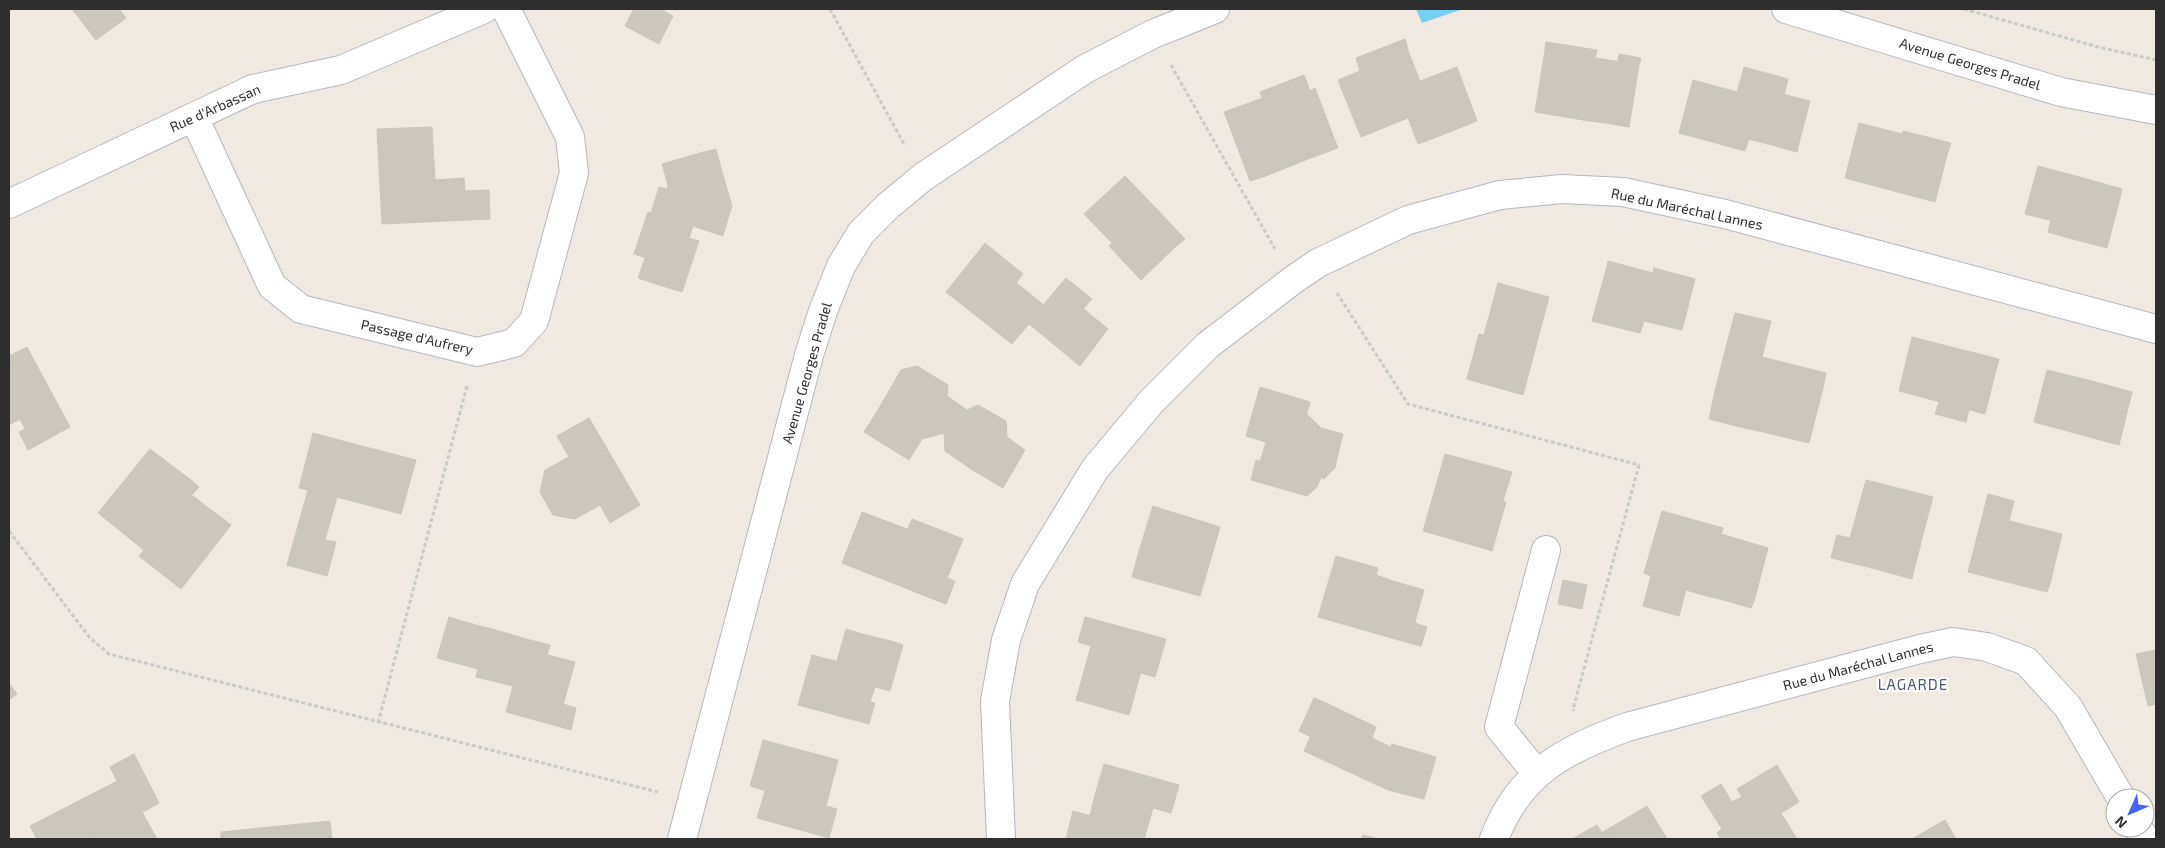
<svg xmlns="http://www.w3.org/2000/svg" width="2165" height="848" viewBox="0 0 2165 848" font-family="'Exo 2',sans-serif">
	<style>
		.water { fill: #75cff0 }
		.building { fill: #cbc7bf; stroke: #cbc5ba }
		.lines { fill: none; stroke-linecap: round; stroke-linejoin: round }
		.minor-casing { stroke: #b4b7c1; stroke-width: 30 }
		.path { stroke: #c9c9c9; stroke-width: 3; stroke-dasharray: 4 2.5; stroke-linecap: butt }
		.minor { stroke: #fff; stroke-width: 28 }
		.labels { text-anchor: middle; stroke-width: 4.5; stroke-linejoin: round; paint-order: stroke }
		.street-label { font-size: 14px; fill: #2e2e2e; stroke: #fff }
		.neighbourhood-label { font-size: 15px; letter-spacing: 1px; fill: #4d5680; stroke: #fff }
	</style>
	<rect width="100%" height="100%" fill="#efe9e1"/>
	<!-- water -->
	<polygon class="water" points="1416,9 1463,9 1422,23"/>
	<!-- building -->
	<g class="building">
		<polygon points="72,9 119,9 126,18 96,40"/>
		<polygon points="634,9 663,9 662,10 673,16 659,44 625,26"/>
		<polygon points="1405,39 1409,53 1360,71 1356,58"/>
		<polygon points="1546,42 1597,50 1595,58 1545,50"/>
		<polygon points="1545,50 1639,65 1629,127 1606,123 1607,111 1591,108 1589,121 1535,112"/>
		<polygon points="1409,53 1420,81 1457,67 1477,121 1429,140 1418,114 1383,128 1360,71"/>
		<polygon points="1619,54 1641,58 1639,65 1618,61"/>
		<polygon points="1744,67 1788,79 1784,95 1762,89 1764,81 1742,75"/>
		<polygon points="1360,71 1383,128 1361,137 1338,80"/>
		<polygon points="1304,75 1310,91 1315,88 1334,138 1304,150 1308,159 1266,176 1257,151 1241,157 1228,122 1266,107 1260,92"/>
		<polygon points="1742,75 1764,81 1762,89 1810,101 1799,143 1774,136 1772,145 1740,137 1743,125 1733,123 1727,146 1679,133 1693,80 1737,92"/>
		<polygon points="1263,98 1266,107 1228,122 1224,112"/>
		<polygon points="1591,108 1607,111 1606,123 1589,121"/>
		<polygon points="1418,114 1429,140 1418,144 1408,118"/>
		<polygon points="1733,123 1743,125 1740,137 1749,139 1745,151 1727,146"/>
		<polygon points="1859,123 1902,134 1900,142 1947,155 1935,202 1845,178"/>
		<polygon points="432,127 435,180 464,178 465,191 489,190 490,219 382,224 377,129"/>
		<polygon points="1903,131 1951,143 1947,155 1900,142"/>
		<polygon points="1774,136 1799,143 1797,152 1772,145"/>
		<polygon points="1334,138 1338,148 1308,159 1304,150"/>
		<polygon points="716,149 722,172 706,177 700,153"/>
		<polygon points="1257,151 1266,176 1250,181 1241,157"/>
		<polygon points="700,153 706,177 722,172 732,206 729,215 721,212 714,233 693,226 689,238 699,241 682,292 653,283 659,262 634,254 648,212 661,216 668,185 662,164"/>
		<polygon points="2038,166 2083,178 2080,188 2120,198 2107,248 2065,237 2069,225 2025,214"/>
		<polygon points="1125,176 1152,204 1142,214 1174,248 1141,280 1109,246 1112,243 1084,214"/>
		<polygon points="2083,178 2122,189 2120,198 2080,188"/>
		<polygon points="659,187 667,189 661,216 651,213"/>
		<polygon points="1152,204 1185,239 1174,248 1142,214"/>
		<polygon points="721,212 729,215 723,236 714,233"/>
		<polygon points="2051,220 2069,225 2065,237 2048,232"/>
		<polygon points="985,243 1023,274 1016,283 978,252"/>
		<polygon points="978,252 1055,314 1068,296 1108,329 1080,366 1029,324 1012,344 946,292"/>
		<polygon points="645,258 659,262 653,283 638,278"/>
		<polygon points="1608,261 1653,273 1651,282 1606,270"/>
		<polygon points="1654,268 1695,279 1682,330 1644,321 1640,333 1592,321 1606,270 1651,282"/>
		<polygon points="1066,278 1092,299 1083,309 1068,296 1055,314 1044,304"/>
		<polygon points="1498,283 1549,297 1523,395 1467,379 1479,334 1484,335"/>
		<polygon points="1735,313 1771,321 1759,369 1824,384 1809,443 1763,432 1770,406 1742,400 1736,426 1709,419 1715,391 1726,394 1734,361 1723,359"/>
		<polygon points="1912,337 1955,348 1953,359 1996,370 1985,414 1899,391"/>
		<polygon points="27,347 42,375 24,384 9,356"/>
		<polygon points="1955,348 1999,359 1996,370 1953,359"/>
		<polygon points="9,356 24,384 42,375 70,427 28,450 19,432 25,429 20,419 9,425"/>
		<polygon points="1762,357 1826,373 1824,384 1759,369"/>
		<polygon points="1723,359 1734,361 1726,394 1715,391"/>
		<polygon points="917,366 948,385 947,396 967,410 978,405 1006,421 1007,437 1025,450 1003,488 971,469 978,456 944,433 922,439 878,410 901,370"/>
		<polygon points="2047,370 2088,380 2085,392 2129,404 2119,445 2034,422"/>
		<polygon points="2088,380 2132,392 2129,404 2085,392"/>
		<polygon points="1260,387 1310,402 1302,430 1341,441 1335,468 1324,479 1321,477 1317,487 1307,496 1251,480 1256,460 1270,465 1275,445 1246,436"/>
		<polygon points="1742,400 1770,406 1763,432 1736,426"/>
		<polygon points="1939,402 1969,409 1966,422 1935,414"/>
		<polygon points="878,410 922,439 909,460 864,432"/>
		<polygon points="1307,414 1321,428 1343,434 1341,441 1302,430"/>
		<polygon points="589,418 640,505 610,523 600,505 575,519 553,515 540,492 545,470 569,457 557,436"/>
		<polygon points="313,433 354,444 351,453 392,464 390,472 411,478 401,514 337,497 325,540 336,542 327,576 287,565 308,490 299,488"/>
		<polygon points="944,433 978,456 971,469 945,451"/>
		<polygon points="1266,442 1275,445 1270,465 1260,462"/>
		<polygon points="354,444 416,460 411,478 390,472 392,464 351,453"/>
		<polygon points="150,449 191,480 182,492 189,498 193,496 231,525 181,589 139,556 144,550 98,513"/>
		<polygon points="1445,454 1512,472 1503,501 1497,499 1483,548 1423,531"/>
		<polygon points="191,480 199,487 189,498 182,492"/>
		<polygon points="1866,480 1925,495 1919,517 1927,519 1915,566 1876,556 1872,568 1831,558 1837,535 1850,538"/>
		<polygon points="1988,494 2014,501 2009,521 2062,534 2050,584 2009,574 2007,582 1968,572"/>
		<polygon points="1925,495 1933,497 1927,519 1919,517"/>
		<polygon points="1497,499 1506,502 1492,551 1483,548"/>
		<polygon points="1153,506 1162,509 1149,553 1139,551"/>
		<polygon points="1162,509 1220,527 1200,596 1132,577 1139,551 1149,553"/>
		<polygon points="1662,511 1723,528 1718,544 1760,556 1758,565 1763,567 1754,601 1729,594 1727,601 1703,595 1706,583 1689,578 1679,616 1643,606 1651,576 1644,573"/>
		<polygon points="862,512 907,529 903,541 913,545 916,539 956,556 938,601 842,563"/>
		<polygon points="912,519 963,539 956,556 916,539 913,545 903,541"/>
		<polygon points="1721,534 1768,548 1763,567 1758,565 1760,556 1718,544"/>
		<polygon points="1336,556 1378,568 1374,582 1395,588 1396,582 1424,590 1409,643 1318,617"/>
		<polygon points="1876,556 1915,566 1912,579 1872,568"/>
		<polygon points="2009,574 2050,584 2047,592 2007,582"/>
		<polygon points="1376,575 1396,582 1395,588 1374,582"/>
		<polygon points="947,578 955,581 946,604 938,601"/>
		<polygon points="1689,578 1706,583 1703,595 1686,590"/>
		<polygon points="1563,580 1587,585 1582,609 1558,604"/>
		<polygon points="1729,594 1754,601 1751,608 1727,601"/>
		<polygon points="449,617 472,624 470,630 490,636 492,629 530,640 528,650 575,662 557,726 506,712 513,686 476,677 478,669 437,658"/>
		<polygon points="1085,617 1151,635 1129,715 1076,700 1091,646 1078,642"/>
		<polygon points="1415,623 1427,627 1421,646 1409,643"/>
		<polygon points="472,624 492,629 490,636 470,630"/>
		<polygon points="846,629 862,634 854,666 837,661"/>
		<polygon points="862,634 891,641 879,688 875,687 870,702 875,703 869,724 798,705 812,655 854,666"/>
		<polygon points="1151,635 1166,639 1155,677 1141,673"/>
		<polygon points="530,640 550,645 547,655 528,650"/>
		<polygon points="891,641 903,645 890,691 879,688"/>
		<polygon points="2156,650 2156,704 2148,706 2136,654"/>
		<polygon points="9,683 17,694 9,700"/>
		<polygon points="1314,698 1326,703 1311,737 1299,731"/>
		<polygon points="1326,703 1376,727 1372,738 1391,747 1392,744 1436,757 1424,799 1388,790 1304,751"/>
		<polygon points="563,704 576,708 571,730 557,726"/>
		<polygon points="763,740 838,760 826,806 837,809 829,838 768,821 776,794 750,786"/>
		<polygon points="134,754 159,803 145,811 127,776 117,781 110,767"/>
		<polygon points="1104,764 1179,785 1171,813 1153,808 1144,839 1066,839 1073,811 1098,818 1104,797 1095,795"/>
		<polygon points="1777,765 1799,802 1781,813 1797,839 1721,839 1717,833 1722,829 1701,796 1721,784 1732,802 1742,797 1737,789"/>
		<polygon points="127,776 145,811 142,812 157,839 99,839 97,834 86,839 37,839 30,826"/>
		<polygon points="765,791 776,794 768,821 757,818"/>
		<polygon points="1095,795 1104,797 1098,818 1090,816"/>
		<polygon points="1647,806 1667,839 1572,839 1597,825 1605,838 1619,830 1615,825"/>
		<polygon points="1945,820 1956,839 1912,839"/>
		<polygon points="330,821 332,839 221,839 221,832"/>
		<polygon points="1615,825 1619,830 1605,838 1601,833"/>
		<polygon points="97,834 99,839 86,839"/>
		<polygon points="1363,835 1378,839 1361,839"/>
	</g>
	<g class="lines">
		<!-- minor casing -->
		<g class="minor-casing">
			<g id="minor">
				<polyline points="1786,9 2061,92 2156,110"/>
				<polyline points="194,117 272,286 301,309 477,352 514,343 534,321 574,173 570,137 506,9"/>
				<polyline points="9,204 253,89 341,70 484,9"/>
				<polyline points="1537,774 1499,727 1546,550"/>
				<polyline points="2138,828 2145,839"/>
				<polyline points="682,839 809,355 823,311 841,266 861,233 888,206 923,177 1085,69 1153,34 1215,9"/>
				<polyline points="1001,839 995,701 1006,640 1025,584 1095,469 1151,402 1208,345 1293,280 1318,263 1408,220 1500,195 1562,189 1623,192 1725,214 2156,329"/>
				<path d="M1494,839C1519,773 1564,750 1627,727L1920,649L1953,642L1987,647L2026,661L2068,707L2121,798"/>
			</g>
		</g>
		<!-- path -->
		<g class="path">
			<polyline points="830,9 905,146"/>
			<polyline points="1964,9 2098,47 2156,60"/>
			<polyline points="1171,65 1275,249"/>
			<polyline points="1337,293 1408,404 1639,465 1573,709 1574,711"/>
			<polyline points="9,531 90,638 109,654 658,792"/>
			<polyline points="378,723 467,386"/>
		</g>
		<!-- minor -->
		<use href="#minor" class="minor"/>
	</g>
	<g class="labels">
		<!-- street labels -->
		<g class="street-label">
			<text transform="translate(1970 64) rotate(17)" y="5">Avenue Georges Pradel</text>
			<text transform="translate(215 108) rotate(-24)" y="5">Rue d'Arbassan</text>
			<text transform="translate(1687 209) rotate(12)" y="5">Rue du Maréchal Lannes</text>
			<text transform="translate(417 337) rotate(13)" y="5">Passage d'Aufrery</text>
			<text transform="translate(807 373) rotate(-74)" y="5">Avenue Georges Pradel</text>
			<text transform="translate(1858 666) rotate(-15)" y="5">Rue du Maréchal Lannes</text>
		</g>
		<!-- neighbourhood labels -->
		<g class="neighbourhood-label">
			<text x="1913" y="690">LAGARDE</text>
		</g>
	</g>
	<!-- border -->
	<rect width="2165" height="848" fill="none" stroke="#2e2e2e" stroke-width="20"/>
	<!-- north arrow -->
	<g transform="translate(2130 813) rotate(225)"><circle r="24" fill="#ffffff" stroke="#ababab"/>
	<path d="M0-4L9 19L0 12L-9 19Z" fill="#4264fb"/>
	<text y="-8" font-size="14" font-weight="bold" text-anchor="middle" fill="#2e2e2e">N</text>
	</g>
</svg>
